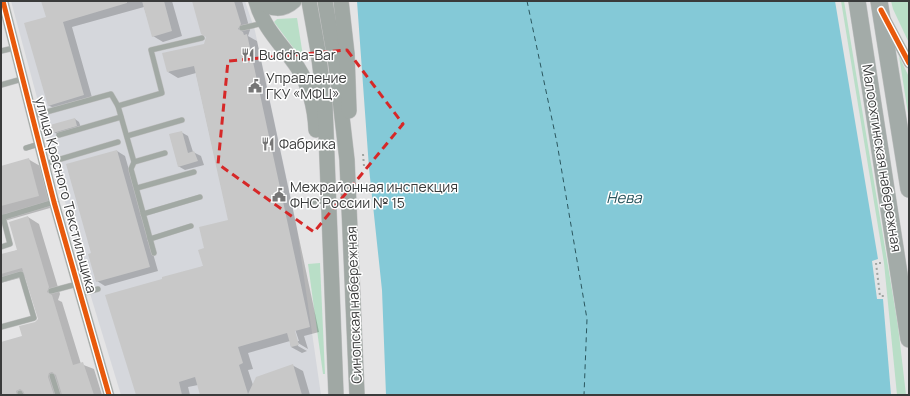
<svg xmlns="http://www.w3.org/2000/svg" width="910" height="396" viewBox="0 0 910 396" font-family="Manrope,sans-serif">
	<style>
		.built { fill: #d5d7dc }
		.green { fill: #b9dec7 }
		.water { fill: #84c9d7 }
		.shadow { fill: #0003; fill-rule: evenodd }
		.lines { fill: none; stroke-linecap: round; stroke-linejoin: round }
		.ferry { stroke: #2b575f; stroke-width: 1; stroke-dasharray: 5 4; stroke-linecap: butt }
		.building { fill: #c8c8c8 }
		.service-casing { stroke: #c2c2c3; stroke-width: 6 }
		.minor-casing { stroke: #c2c2c3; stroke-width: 11 }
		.secondary-casing { stroke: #c2c2c3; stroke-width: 16 }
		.primary-casing { stroke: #c2c2c3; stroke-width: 18 }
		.path { stroke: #9ea4a1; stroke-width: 2; stroke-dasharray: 2 3; stroke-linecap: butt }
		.service { stroke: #a2a9a4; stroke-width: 5 }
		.minor { stroke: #a2a9a4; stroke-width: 10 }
		.secondary { stroke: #a0a8a4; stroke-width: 15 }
		.primary { stroke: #a3aba8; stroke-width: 17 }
		.cycleway-casing { stroke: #fff; stroke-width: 8 }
		.cycleway { stroke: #e8590c; stroke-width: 5 }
		.marked { fill: none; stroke: #d62828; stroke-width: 3; stroke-dasharray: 8 5; stroke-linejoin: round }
		.labels { text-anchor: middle; stroke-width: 3; stroke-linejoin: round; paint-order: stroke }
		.poi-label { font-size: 14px; fill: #3a3b3b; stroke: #fff; text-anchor: start }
		.street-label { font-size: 14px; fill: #3a3b3b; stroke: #fff }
		.water-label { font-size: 15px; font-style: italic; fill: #2b575f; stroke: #fff }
	</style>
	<rect width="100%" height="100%" fill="#e4e4e5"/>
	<!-- built -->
	<polygon class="built" points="11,1 245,1 255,31 296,222 321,395 121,395 88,287"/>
	<!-- green -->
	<g class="green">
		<polygon points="841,1 844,1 898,326 906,395 897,395 884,263"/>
		<polygon points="891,1 909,1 909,43 893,9"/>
		<polygon points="297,18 303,56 301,58 274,22 277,19"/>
		<polygon points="899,56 909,77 909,120"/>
		<polygon points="320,263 325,374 323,374 308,264"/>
	</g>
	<!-- water -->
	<polygon class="water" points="357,1 835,1 878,259 872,261 877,299 883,299 891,395 386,395 382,290 369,168"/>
	<!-- shadow -->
	<g class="shadow">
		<polygon points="42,1 172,1 182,36 163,42 153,36 144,7 72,27 93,101 59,111 48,105 47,18"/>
		<path d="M193,1H242L250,30L248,36L257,41L319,332L304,336L308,349L298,343V346L307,351L302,353L291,347L290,341L248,353L253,369L248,370L253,385L292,365L303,371L310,395H201L198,385L188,387L190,395H137L164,280L204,266L206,249L229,221L196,73L178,78L168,72L205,45L207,36ZM292,326H294L299,341H297Z"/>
		<polygon points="75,119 79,122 81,128 58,135 54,132"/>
		<polygon points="181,132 188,136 193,152 201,156 204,165 185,170 178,166"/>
		<polygon points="117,151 125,156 158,271 105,286 97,281 92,254"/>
		<polygon points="28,159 47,170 57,206 1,222 1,167"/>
		<polygon points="28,217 39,224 60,294 58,300 62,302 81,364 94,369 102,395 1,395 1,343 23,337 39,319 27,276 1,283 1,255 18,250"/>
	</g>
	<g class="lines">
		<!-- ferry -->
		<polyline class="ferry" points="527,1 557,143 587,319 584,395"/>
	</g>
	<!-- building -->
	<g class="building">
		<polygon points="41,1 127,1 127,3 63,22 84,95 48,106 24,23 46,17"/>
		<polygon points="142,1 164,1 172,31 152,37"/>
		<polygon points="192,1 234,1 241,24 238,29 243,32 244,35 247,34 310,327 295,331 299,345 291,347 287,333 238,347 243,363 239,365 248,394 256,377 293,364 302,395 200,395 195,377 179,382 182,395 136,395 105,295 162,279 162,277 203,266 198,250 204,248 199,227 228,220 194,66 167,72 162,53 204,44 206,37 201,34"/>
		<polygon points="75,118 77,126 53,133 50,125"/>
		<polygon points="182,131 188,153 194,151 198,161 178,167 169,134"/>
		<polygon points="117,150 150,267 96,282 88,254 91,253 66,164"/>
		<polygon points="29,158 39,196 1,206 1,166"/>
		<polygon points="28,216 49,287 47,292 52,295 73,365 83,362 94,395 62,395 56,375 52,372 49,373 48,377 54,395 25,395 23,391 20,389 16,391 17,395 1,395 1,342 22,336 19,326 35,322 38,319 22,268 1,274 1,254 17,250 9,222"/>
	</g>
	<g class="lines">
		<!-- service casing -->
		<g class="service-casing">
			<g id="service">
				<polyline points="242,28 264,23"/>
				<polyline points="1,51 14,48"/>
				<polyline points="1,85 22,79"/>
				<polyline points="118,106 134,162 131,169 154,253"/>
				<polyline points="32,116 111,94 118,106 162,93 151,50 202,38"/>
				<polyline points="59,135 121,117"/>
				<polyline points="127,136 182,120"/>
				<polyline points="26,148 39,144"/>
				<polyline points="134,162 165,153"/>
				<polyline points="44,164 118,142"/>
				<polyline points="137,188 194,172"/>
				<polyline points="310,202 327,201"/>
				<polyline points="143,214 200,197"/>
				<polyline points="1,218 54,202"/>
				<polyline points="150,239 191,226"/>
				<polyline points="1,247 10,244 3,217"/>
				<polyline points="1,280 21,274 34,318 1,327"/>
				<polyline points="51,291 77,284"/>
				<polyline points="80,294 98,289"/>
				<polyline points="52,376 58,395"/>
				<polyline points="20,393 21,395"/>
			</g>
		</g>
		<!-- minor casing -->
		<g class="minor-casing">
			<g id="minor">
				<polyline points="3,1 54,202 109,395"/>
				<polyline points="886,20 909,63"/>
			</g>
		</g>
		<!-- secondary casing -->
		<g class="secondary-casing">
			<g id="secondary">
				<path d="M256,1C264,30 282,44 298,68C310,87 315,108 316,130"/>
				<path d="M260,1C271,10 283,11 294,1"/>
				<polyline points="309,1 318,51 325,105 336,395"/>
				<polyline points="325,1 336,65 347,160 357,395"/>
				<polyline points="341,1 347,54 349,111"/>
			</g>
		</g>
		<!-- primary casing -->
		<g class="primary-casing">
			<g id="primary">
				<polyline points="857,1 909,339"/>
				<polyline points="879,1 909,189"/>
			</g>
		</g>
		<!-- path -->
		<g class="path">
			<polyline points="363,154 364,166"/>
			<polyline points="881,263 876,263 880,296 885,296"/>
		</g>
		<!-- service -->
		<use href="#service" class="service"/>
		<!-- minor -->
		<use href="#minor" class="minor"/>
		<!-- secondary -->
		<use href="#secondary" class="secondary"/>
		<!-- primary -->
		<use href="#primary" class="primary"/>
		<!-- cycleway casing -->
		<g class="cycleway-casing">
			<g id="cycleway">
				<polyline points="3,1 54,202 109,395"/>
				<polyline points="881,10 909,63"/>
			</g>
		</g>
		<!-- cycleway -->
		<use href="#cycleway" class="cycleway"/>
	</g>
	<!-- marked area -->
	<path class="marked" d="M347,50L403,124L314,232L218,164L228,61Z"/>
	<!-- icons -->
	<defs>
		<g id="restaurant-bare" transform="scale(1.08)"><path d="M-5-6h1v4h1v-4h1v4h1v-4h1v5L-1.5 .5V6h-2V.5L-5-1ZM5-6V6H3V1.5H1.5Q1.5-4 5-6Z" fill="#767676" stroke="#fff" stroke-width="2.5" paint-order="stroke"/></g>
		<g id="civic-bare" transform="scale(1.08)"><path d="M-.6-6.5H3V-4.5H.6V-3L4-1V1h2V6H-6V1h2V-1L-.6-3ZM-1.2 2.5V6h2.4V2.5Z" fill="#767676" stroke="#fff" stroke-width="2.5" paint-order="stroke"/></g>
	</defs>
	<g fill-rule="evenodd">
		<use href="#restaurant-bare" x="248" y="55"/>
		<use href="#civic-bare" x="255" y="86"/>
		<use href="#restaurant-bare" x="268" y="144"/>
		<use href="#civic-bare" x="279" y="195"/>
	</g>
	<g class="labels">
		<!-- poi labels -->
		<g class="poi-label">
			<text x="259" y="60">Buddha-Bar</text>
			<text x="266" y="83">Управление<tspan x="266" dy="16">ГКУ «МФЦ»</tspan></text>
			<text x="279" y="149">Фабрика</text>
			<text x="290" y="192">Межрайонная инспекция<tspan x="290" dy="16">ФНС России № 15</tspan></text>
		</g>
		<!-- street labels -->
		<g class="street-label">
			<text transform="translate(882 158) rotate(81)" y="5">Малоохтинская набережная</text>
			<text transform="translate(66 195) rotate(75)" y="5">улица Красного Текстильщика</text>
			<text transform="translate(354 305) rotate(-92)" y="5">Синопская набережная</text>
		</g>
		<!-- water labels -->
		<g class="water-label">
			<text x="624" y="203">Нева</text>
		</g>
	</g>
	<!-- border -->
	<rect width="910" height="396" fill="none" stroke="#3a3b3b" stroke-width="4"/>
</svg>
